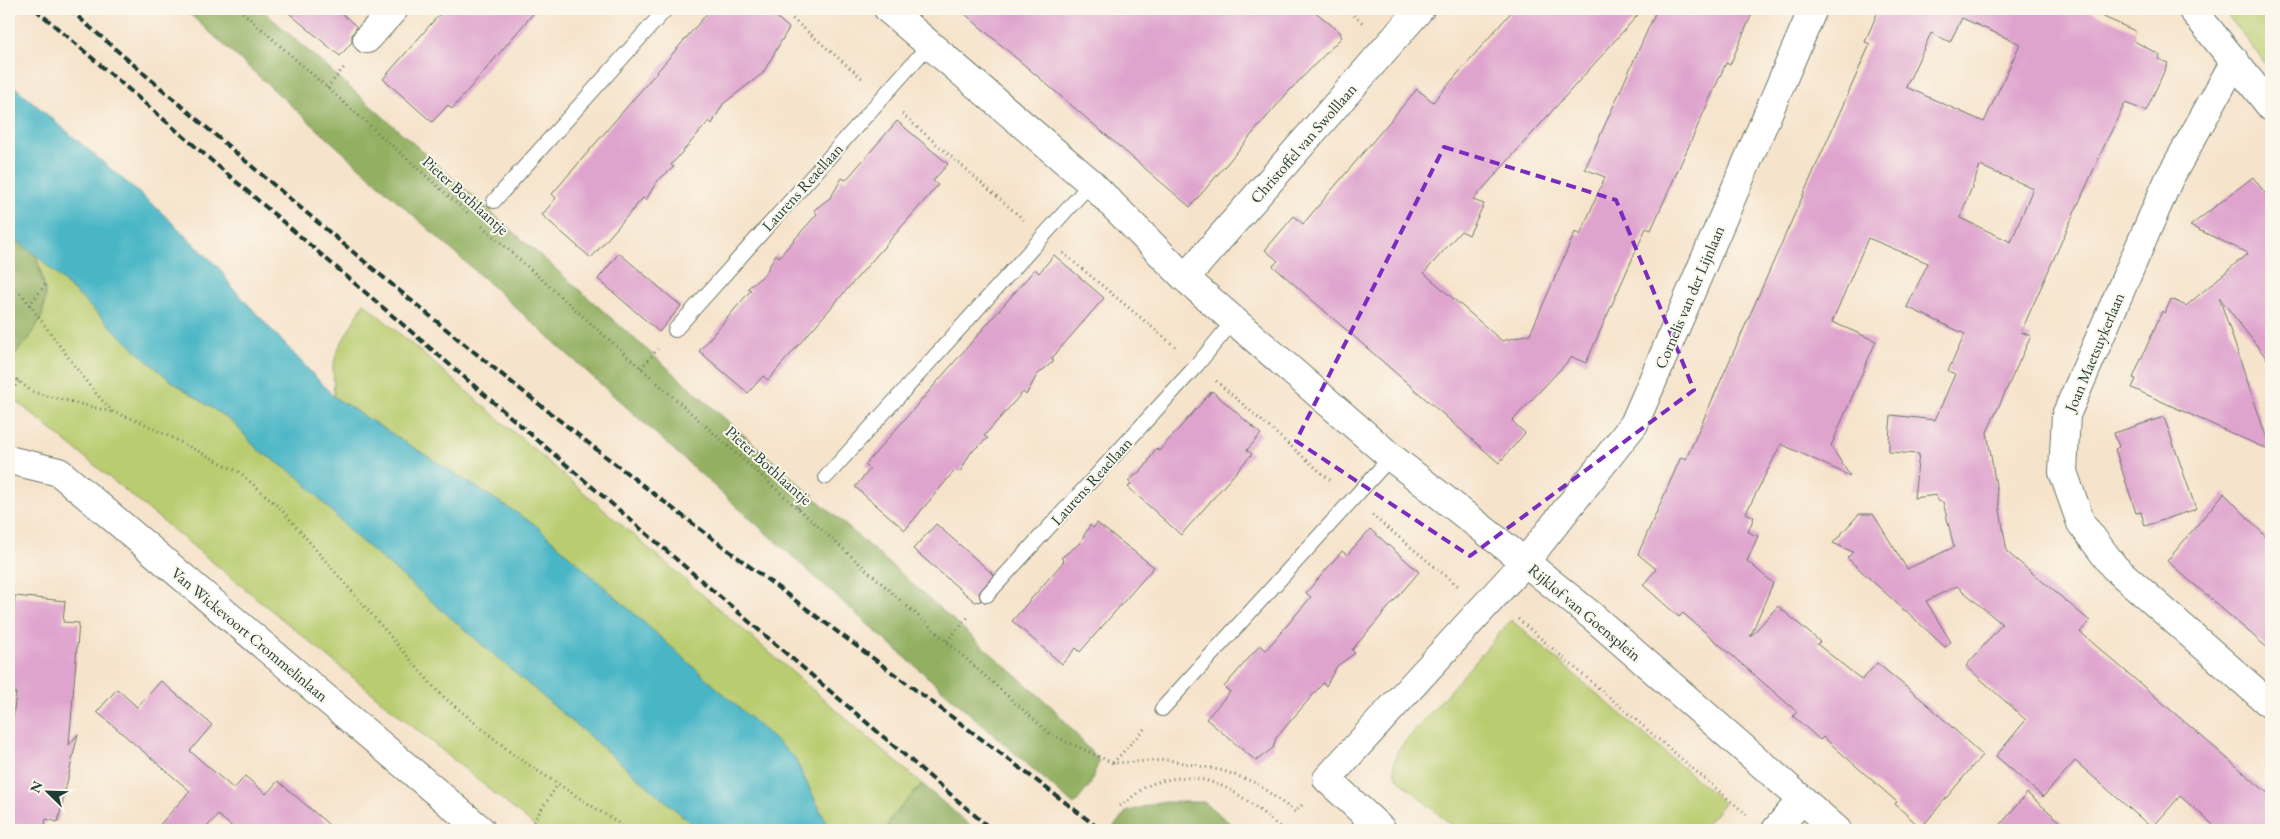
<svg xmlns="http://www.w3.org/2000/svg" width="2280" height="839" viewBox="0 0 2280 839" font-family="'EB Garamond',serif">
	<style>
		.green { fill: #bacc6f; stroke: #6c8452 }
		.forest { fill: #93b062; stroke: #59764b }
		.water { fill: #4ab6c6; stroke: #347a7d }
		.building { fill: #dfa4ce; fill-rule: evenodd }
		.lines { fill: none; stroke-linecap: round; stroke-linejoin: round }
		.lane-casing { stroke: #6a7769; stroke-width: 16 }
		.street-casing { stroke: #6a7769; stroke-width: 30 }
		.secondary-casing { stroke: #6a7769; stroke-width: 30 }
		.path { stroke: #6a7769; stroke-width: 3; stroke-dasharray: 1 4; stroke-linecap: butt }
		.lane { stroke: #fff; stroke-width: 14 }
		.street { stroke: #fff; stroke-width: 28 }
		.secondary { stroke: #fff; stroke-width: 28 }
		.rail { stroke: #1f3d34; stroke-width: 4; stroke-dasharray: 8 4; stroke-linecap: butt }
		.marked { fill: none; stroke: #7b2cbf; stroke-width: 4; stroke-dasharray: 10 6; stroke-linejoin: round }
		.labels { text-anchor: middle; stroke-width: 4; stroke-linejoin: round; paint-order: stroke }
		.street-label { font-size: 16px; fill: #1f3d34; stroke: #fbf7ec }
	</style>
	<rect width="100%" height="100%" fill="#fbf7ec"/>
	<filter id="ink" filterUnits="userSpaceOnUse"><feTurbulence type="fractalNoise" baseFrequency=".02" numOctaves="2"/><feDisplacementMap in="SourceGraphic" scale="10" xChannelSelector="R" yChannelSelector="G"/><feConvolveMatrix kernelMatrix="1 2 1 2 8 2 1 2 1" color-interpolation-filters="sRGB"/></filter>
	<filter id="wash" filterUnits="userSpaceOnUse"><feTurbulence type="fractalNoise" baseFrequency=".0096" numOctaves="4" result="noise"/><feDisplacementMap in="SourceGraphic" scale="20" xChannelSelector="R" yChannelSelector="G"/><feGaussianBlur stdDeviation="1.12" result="paint"/><feColorMatrix in="noise" values="0 0 0 0 0 0 0 0 0 0 0 0 0 0 0 0 0 1.4 0 .05"/><feComposite in="paint" operator="in"/></filter>
	<g filter="url(#wash)">
		<rect width="100%" height="100%" fill="#f6e3cb"/>
		<!-- green -->
		<g class="green">
			<polygon points="2223,9 2271,9 2271,71"/>
			<path d="M36,255L144,358L170,380L234,423L257,449L299,477L354,535L699,830H539L9,395V360C27,341 49,318 45,289C43,278 39,266 36,255Z"/>
			<polygon points="364,303 922,784 892,817 886,830 830,830 794,757 534,524 334,397 333,366 338,349"/>
			<path d="M1511,620L1724,803L1701,830H1457L1399,780C1391,769 1394,762 1398,750Z"/>
		</g>
		<!-- forest -->
		<g class="forest">
			<polygon points="184,9 261,9 1054,709 1099,761 1090,785 1074,805 874,630"/>
			<polygon points="9,234 36,255 45,291 42,316 29,339 9,360"/>
			<polygon points="922,784 975,830 886,830 892,817"/>
			<polygon points="1159,802 1204,802 1238,830 1111,830 1126,812"/>
		</g>
		<!-- water -->
		<polygon class="water" points="9,82 159,210 220,269 231,286 334,397 534,524 794,757 830,830 699,830 354,535 299,477 257,449 234,423 170,380 144,358 36,255 9,234"/>
		<g id="blocks">
			<!-- building -->
			<g class="building">
				<polygon points="284,9 337,9 357,27 352,35 352,42 340,56"/>
				<polygon points="444,9 537,9 452,109 448,105 432,122 383,79"/>
				<polygon points="711,9 767,9 789,28 763,73 723,104 712,124 709,121 671,165 674,167 657,181 646,200 643,198 591,258 542,215 556,198 552,194"/>
				<polygon points="959,9 1312,9 1341,33 1340,35 1342,37 1289,91 1190,207"/>
				<polygon points="1514,9 1643,9 1473,200 1484,204 1469,235 1461,231 1424,273 1502,341 1530,334 1575,232 1580,235 1605,177 1585,169 1657,9 1754,9 1730,65 1726,63 1651,230 1646,228 1586,363 1572,357 1512,421 1525,433 1499,463 1273,266 1278,261 1265,250 1294,216 1303,224 1417,89 1433,102"/>
				<path d="M1879,9H2086L2135,31L2134,41L2160,55L2158,59L2168,63L2146,111L2125,103L2106,142L2021,332L2031,336L1987,432L2007,552L2090,621L2080,632L2271,796V830H2219L2180,796L2152,828L2075,761L2043,797L1996,756L2026,720L1966,666L2002,624L1957,586L1926,601L1951,642L1945,647L1905,610L1903,611V609L1847,558L1853,552L1833,543L1859,514H1873L1907,569L1954,547L1943,502L1938,501L1936,495L1914,498L1919,454L1889,452V439L1891,415L1935,420L1955,374L1948,371L1965,334L1907,307L1928,263L1868,238L1832,322L1876,341L1831,446L1850,476L1781,444L1746,513L1754,517L1748,532L1758,536L1747,561L1773,583L1750,637L1778,606L1820,642L1817,644L1862,680L1877,663L1927,704L1982,755L1921,828L1895,804L1897,802L1823,737L1820,740L1793,716L1797,712L1683,613L1679,617L1643,585L1656,569L1638,554L1681,457L1686,459L1870,44L1865,42ZM1962,18L2020,44L1984,122L1906,87L1931,33L1950,42ZM1980,166L2033,188L2011,242L1960,218Z"/>
				<polygon points="897,121 948,164 933,181 938,185 768,380 763,376 748,393 699,351 751,290 748,288 765,274 776,254 779,257 817,214 814,210 831,197 842,178 846,180"/>
				<polygon points="2253,177 2271,201 2271,364 2219,297 2271,451 2132,388 2136,379 2133,378 2162,311 2165,313 2171,299 2186,306 2248,253 2190,226"/>
				<polygon points="619,253 681,306 659,332 598,279"/>
				<polygon points="1054,255 1104,298 1051,359 1054,361 1037,375 1026,395 1023,392 984,436 988,438 971,452 960,472 956,469 905,530 855,487 870,469 865,465 1035,269 1039,273"/>
				<polygon points="1212,391 1261,434 1247,450 1252,454 1181,535 1128,487 1131,484 1128,481 1145,467 1156,448 1159,451"/>
				<polygon points="2164,417 2196,509 2145,526 2141,512 2136,513 2115,449 2119,447 2114,433"/>
				<polygon points="2224,493 2271,542 2271,651 2167,561"/>
				<polygon points="1097,523 1154,567 1080,652 1076,648 1062,664 1012,621 1064,561 1061,558 1079,544 1090,525 1093,528"/>
				<polygon points="936,524 994,575 979,593 981,601 975,602 913,549"/>
				<polygon points="1370,529 1419,572 1352,650 1355,653 1337,666 1326,686 1323,683 1276,738 1273,748 1256,761 1206,719 1230,692 1224,687 1260,645 1266,650 1311,597 1306,593 1342,551 1347,555"/>
				<polygon points="15,596 65,601 63,622 79,623 69,745 78,734 58,822 46,819 44,830 9,830 9,750 16,693 9,693 9,669"/>
				<polygon points="161,681 212,725 190,751 234,789 245,776 266,794 278,781 335,830 236,830 218,815 204,830 155,830 190,791 97,712 117,689 137,707"/>
				<polygon points="2027,793 2070,830 1996,830"/>
			</g>
		</g>
	</g>
	<g filter="url(#ink)">
		<use href="#blocks" fill-opacity="0" stroke="#6a7769" stroke-width="1"/>
		<g class="lines">
			<!-- lane casing -->
			<g class="lane-casing">
				<g id="lane">
					<polyline points="494,201 666,9"/>
					<polyline points="675,330 930,44"/>
					<polyline points="826,477 1091,183"/>
					<polyline points="987,595 1197,365 1234,320"/>
					<polyline points="1162,709 1391,457"/>
				</g>
			</g>
			<!-- street casing -->
			<g class="street-casing">
				<g id="street">
					<polyline points="888,9 1091,183 1185,278 1391,457 1525,562"/>
					<polyline points="2192,9 2271,107"/>
					<polyline points="367,39 394,9"/>
					<polyline points="2235,61 2169,179 2066,415 2063,472 2081,523 2114,567 2271,705"/>
					<polyline points="1185,278 1420,9"/>
					<polyline points="9,460 59,472 481,830"/>
					<polyline points="1382,830 1327,779 1525,562 1634,424 1813,9"/>
					<polyline points="1776,830 1802,799"/>
				</g>
			</g>
			<!-- secondary casing -->
			<g class="secondary-casing">
				<polyline id="secondary" points="1525,562 1592,616 1837,830"/>
			</g>
			<!-- path -->
			<g class="path">
				<polyline points="239,9 470,215"/>
				<polyline points="781,9 864,80"/>
				<polyline points="1346,9 1363,23"/>
				<polyline points="327,88 346,65"/>
				<polyline points="902,114 1024,220"/>
				<polyline points="482,226 1050,734 1113,763 1169,760 1224,771 1256,783 1295,812 1304,803"/>
				<polyline points="1063,253 1177,348"/>
				<polyline points="9,283 23,296 91,388 113,412 141,422 239,472 281,509 439,693 515,756 629,830"/>
				<polyline points="29,305 46,284"/>
				<polyline points="641,368 658,349"/>
				<polyline points="9,373 32,392 112,412"/>
				<polyline points="1216,381 1332,482"/>
				<polyline points="9,394 19,381"/>
				<polyline points="798,508 809,496"/>
				<polyline points="1372,515 1458,586"/>
				<polyline points="1518,619 1747,815"/>
				<polyline points="947,641 970,615"/>
				<polyline points="1113,763 1145,728"/>
				<path d="M1120,806C1130,800 1141,788 1152,784C1207,764 1244,796 1283,830"/>
				<polyline points="528,830 558,784"/>
			</g>
			<!-- lane -->
			<use href="#lane" class="lane"/>
			<!-- street -->
			<use href="#street" class="street"/>
			<!-- secondary -->
			<use href="#secondary" class="secondary"/>
			<!-- rail -->
			<g class="rail">
				<polyline points="35,9 992,830"/>
				<path d="M69,9C236,153 403,298 577,434C749,570 928,696 1101,830"/>
			</g>
		</g>
	</g>
	<!-- marked area -->
	<path class="marked" d="M1444,147L1616,200L1694,390L1470,556L1296,441Z"/>
	<g class="labels">
		<!-- street labels -->
		<g class="street-label">
			<text transform="translate(1303 143) rotate(-49)" y="6">Christoffel van Swolllaan</text>
			<text transform="translate(802 187) rotate(-48)" y="6">Laurens Reaellaan</text>
			<text transform="translate(466 195) rotate(42)" y="6">Pieter Bothlaantje</text>
			<text transform="translate(1689 297) rotate(-67)" y="6">Cornelis van der Lijnlaan</text>
			<text transform="translate(2094 352) rotate(-67)" y="6">Joan Maetsuykerlaan</text>
			<text transform="translate(769 465) rotate(42)" y="6">Pieter Bothlaantje</text>
			<text transform="translate(1091 481) rotate(-48)" y="6">Laurens Reaellaan</text>
			<text transform="translate(1585 612) rotate(40)" y="6">Rijklof van Goensplein</text>
			<text transform="translate(250 634) rotate(40)" y="6">Van Wickevoort Crommelinlaan</text>
		</g>
	</g>
	<!-- margin -->
	<rect width="2280" height="839" fill="none" stroke="#fbf7ec" stroke-width="30"/>
	<!-- north arrow -->
	<g transform="translate(48 792) rotate(293)" stroke="#fbf7ec" stroke-width="4" paint-order="stroke">
	<path d="M0-4L9 19L0 12L-9 19Z" fill="#1f3d34"/>
	<text y="-8" font-size="14" font-weight="bold" text-anchor="middle" fill="#1f3d34">N</text>
	</g>
</svg>
